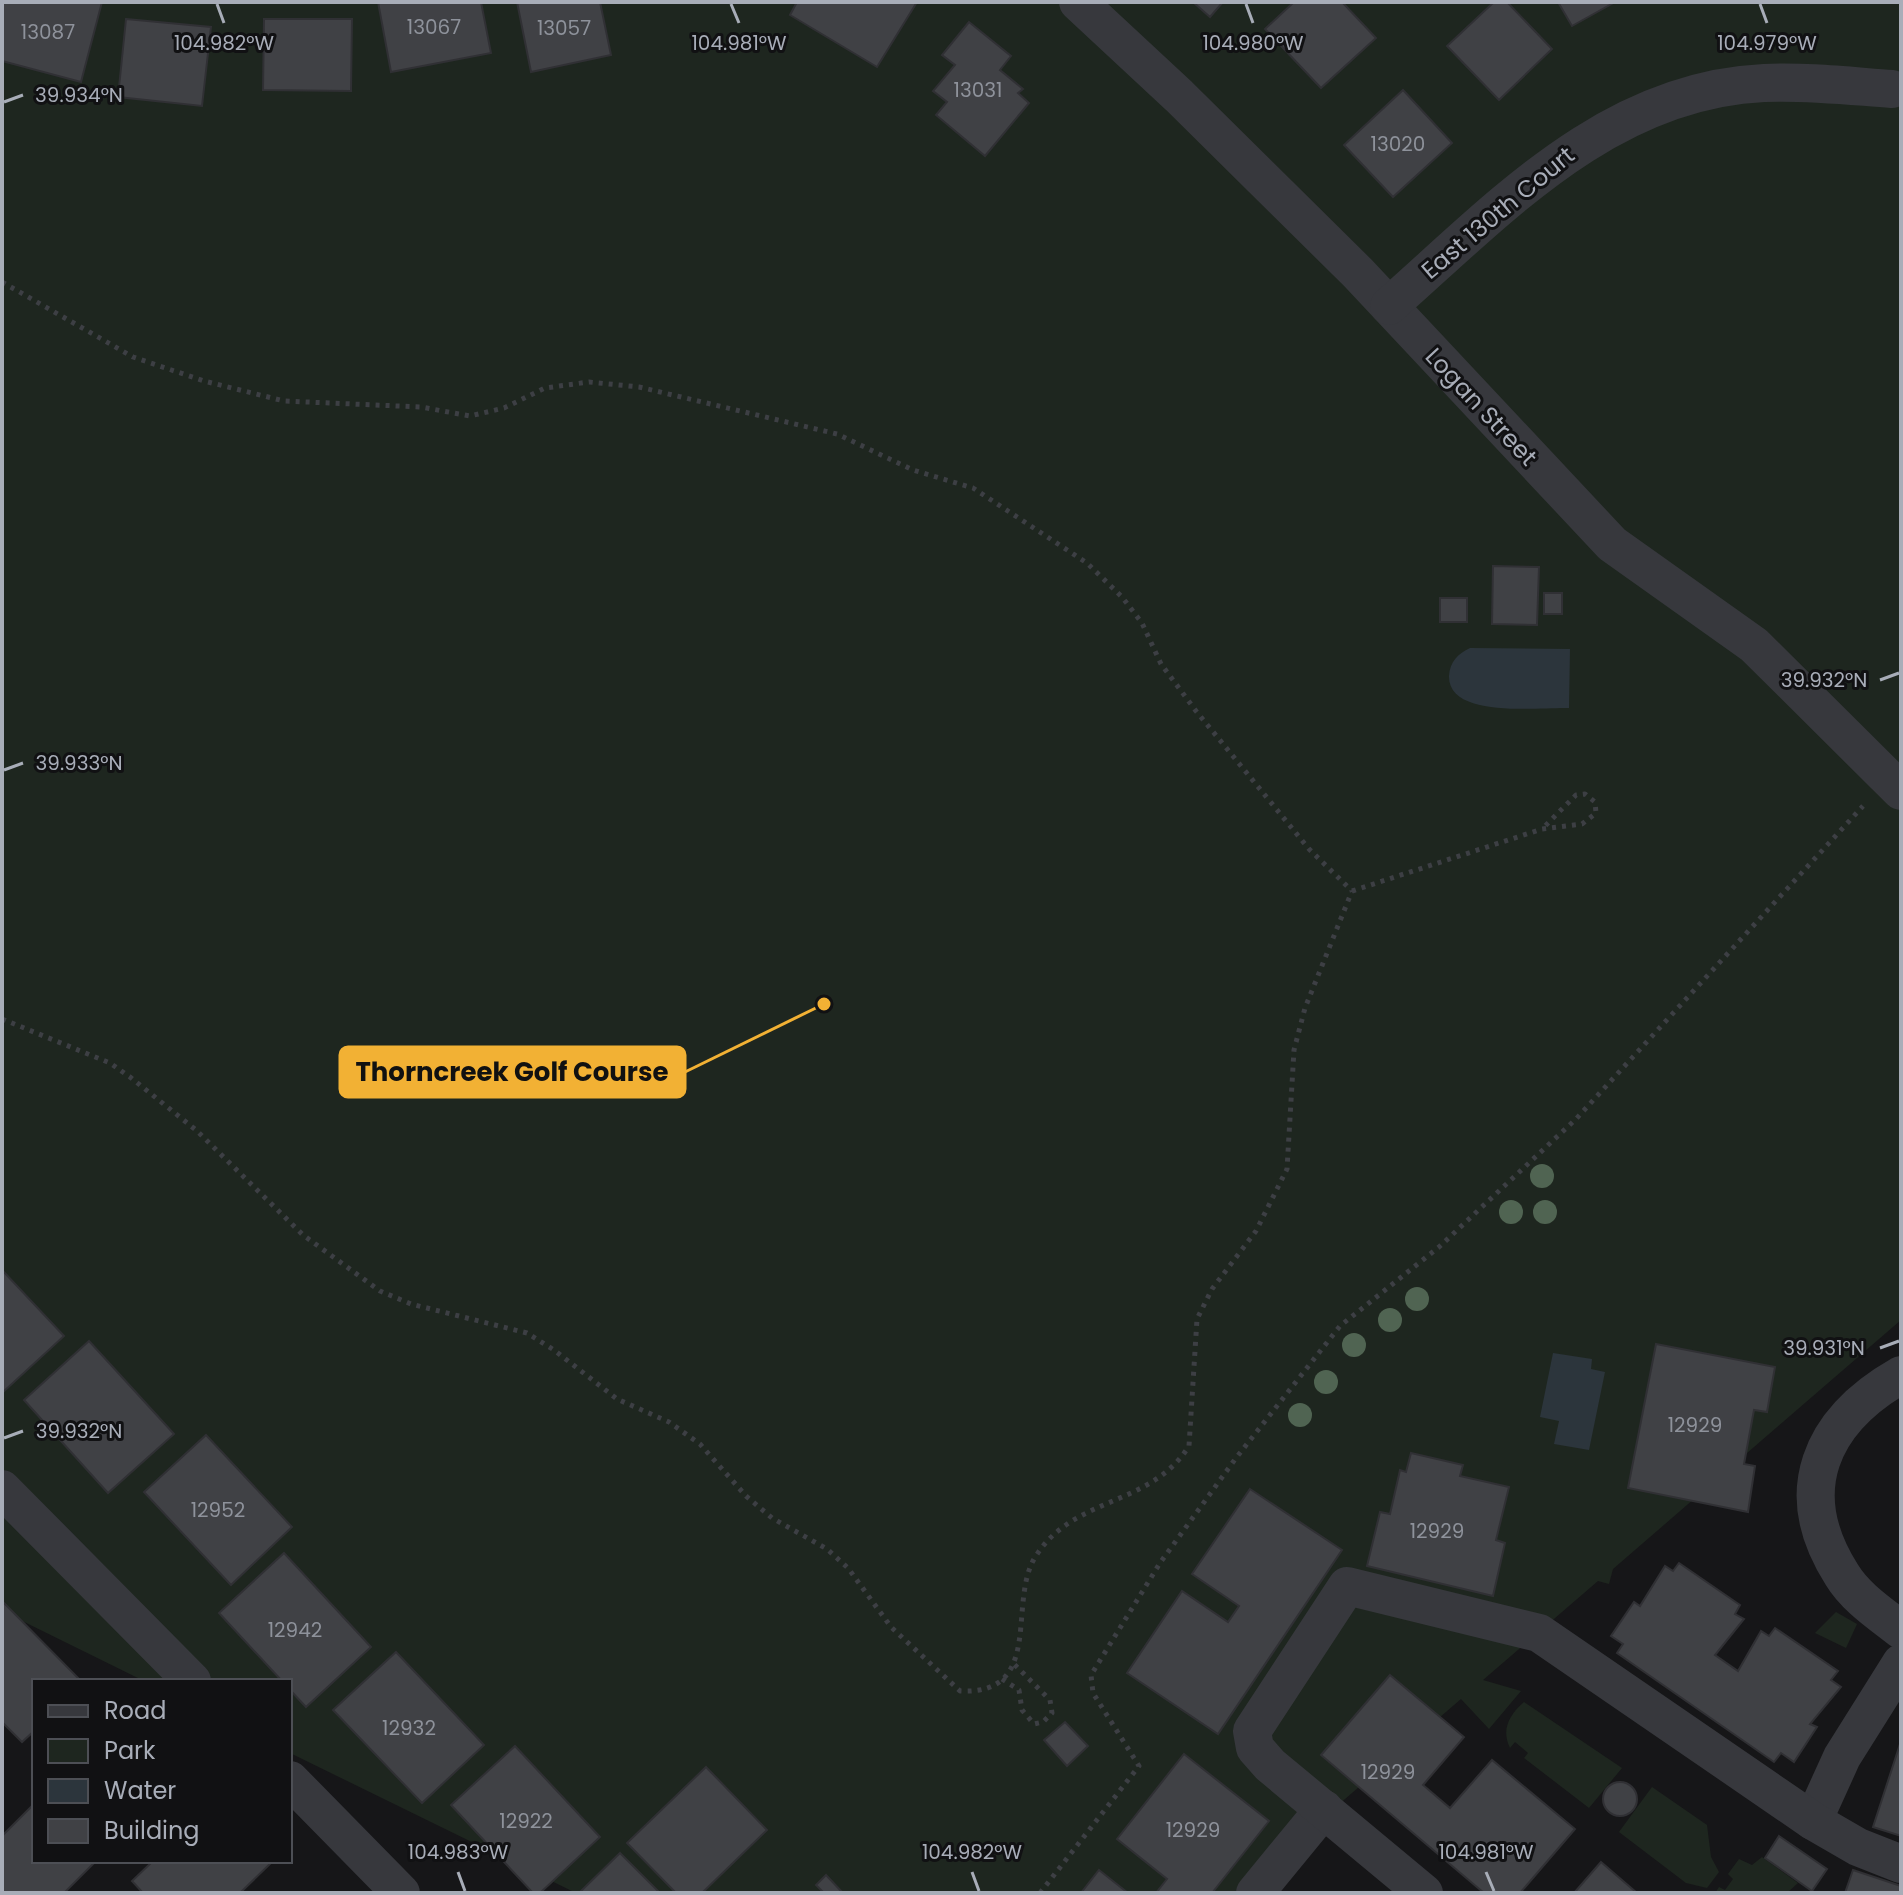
<svg xmlns="http://www.w3.org/2000/svg" width="1903" height="1895" viewBox="0 0 1903 1895" font-family="Poppins,sans-serif">
	<style>
		.green { fill: #1e261f }
		.water { fill: #2c353c }
		.building { fill: #404145; stroke: #303034; stroke-width: 2 }
		.lines { fill: none; stroke-linecap: round; stroke-linejoin: round }
		.path { stroke: #3d3f44; stroke-width: 5; stroke-dasharray: 4 6; stroke-linecap: butt }
		.street { stroke: #37383d; stroke-width: 38 }
		.tree { fill: #506452 }
		.ticks { fill: none; stroke: #a8adb8; stroke-width: 3 }
		.labels { text-anchor: middle; stroke-width: 6; stroke-linejoin: round; paint-order: stroke }
		.number-label { font-size: 20px; fill: #8e929b }
		.street-label { font-size: 24px; fill: #a8adb8; stroke: #111113 }
		.ticks-label { font-size: 20px; text-anchor: middle; fill: #a8adb8; stroke: #111113; stroke-width: 6; stroke-linejoin: round; paint-order: stroke }
		.leader { fill: none; stroke: #f2b134; stroke-width: 3 }
		.callout-dot { fill: #f2b134; stroke: #111113; stroke-width: 3 }
		.callout { fill: #f2b134; stroke: #f2b134; stroke-width: 3 }
		.callout-label { font-size: 26px; text-anchor: middle; font-weight: bold; fill: #111 }
	</style>
	<rect width="100%" height="100%" fill="#161618"/>
	<!-- green -->
	<g class="green">
		<polygon points="2,2 1901,2 1901,1320 1613,1569 1609,1584 1598,1581 1483,1680 1521,1691 1489,1729 1461,1699 1236,1893 576,1893 290,1753 290,1681 144,1681 2,1611"/>
		<polygon points="1836,1612 1857,1624 1846,1648 1815,1633"/>
		<path d="M1524,1702L1622,1768L1589,1808L1524,1758L1528,1753L1515,1742L1510,1748C1501,1730 1509,1715 1524,1702Z"/>
		<polygon points="1652,1787 1707,1825 1711,1857 1719,1872 1707,1888 1686,1883 1619,1832"/>
		<polygon points="1762,1857 1798,1883 1787,1893 1715,1893 1719,1887 1725,1890 1733,1879 1728,1874 1739,1859 1752,1865"/>
	</g>
	<!-- water -->
	<g class="water">
		<path d="M1470,648L1570,649L1569,708C1540,707 1448,719 1449,676C1450,661 1458,654 1470,648Z"/>
		<polygon points="1553,1353 1592,1359 1591,1369 1605,1372 1589,1450 1554,1444 1559,1421 1540,1417"/>
	</g>
	<!-- building -->
	<g class="building">
		<polygon points="2,2 102,2 81,82 2,61"/>
		<polygon points="378,2 481,2 491,53 391,72"/>
		<polygon points="517,2 600,2 611,55 531,72"/>
		<polygon points="797,2 917,2 877,67 790,15"/>
		<polygon points="1193,2 1223,2 1210,17"/>
		<polygon points="1294,2 1342,2 1376,38 1321,88 1265,29"/>
		<polygon points="1494,2 1507,2 1552,49 1499,100 1447,46"/>
		<polygon points="1558,2 1615,2 1572,26"/>
		<polygon points="126,19 211,27 202,106 118,97"/>
		<polygon points="264,19 352,19 351,91 263,90"/>
		<polygon points="969,22 1011,56 1000,70 1023,89 1018,93 1029,103 985,156 936,115 947,102 933,91 955,65 942,55"/>
		<polygon points="1403,90 1452,143 1393,197 1344,145"/>
		<polygon points="1493,566 1539,567 1537,625 1492,624"/>
		<rect x="1544" y="593" width="18" height="21"/>
		<rect x="1440" y="598" width="27" height="24"/>
		<polygon points="2,1270 64,1336 2,1393"/>
		<polygon points="89,1341 174,1434 108,1493 24,1400"/>
		<polygon points="1656,1344 1775,1367 1767,1412 1754,1410 1744,1464 1755,1466 1748,1512 1628,1488"/>
		<polygon points="206,1435 292,1527 231,1585 144,1492"/>
		<polygon points="1411,1453 1463,1465 1460,1476 1509,1487 1496,1540 1505,1543 1493,1596 1367,1566 1380,1512 1390,1514 1400,1470 1406,1472"/>
		<polygon points="1250,1489 1342,1550 1218,1734 1127,1673 1182,1591 1228,1622 1239,1606 1192,1574"/>
		<polygon points="284,1553 371,1647 306,1707 290,1690 290,1681 282,1681 219,1613"/>
		<polygon points="1679,1563 1740,1605 1735,1614 1744,1619 1715,1655 1738,1671 1761,1631 1769,1636 1775,1628 1838,1671 1831,1680 1841,1687 1810,1724 1817,1727 1794,1762 1781,1753 1774,1762 1617,1653 1623,1644 1611,1636 1634,1602 1640,1606 1665,1566 1673,1571"/>
		<polygon points="2,1601 81,1681 34,1681 34,1731 22,1742 2,1722"/>
		<polygon points="396,1652 484,1745 422,1803 333,1710"/>
		<polygon points="1390,1675 1464,1737 1423,1785 1450,1808 1492,1760 1575,1829 1520,1893 1484,1893 1321,1755"/>
		<polygon points="1065,1722 1088,1746 1067,1766 1044,1740"/>
		<polygon points="1901,1741 1901,1836 1873,1827"/>
		<polygon points="515,1746 600,1837 540,1893 533,1893 451,1805"/>
		<polygon points="1184,1754 1269,1821 1212,1893 1156,1893 1167,1879 1117,1839"/>
		<polygon points="706,1767 767,1830 702,1893 676,1893 627,1843"/>
		<circle cx="1620" cy="1799" r="17"/>
		<polygon points="34,1804 34,1861 96,1861 64,1893 2,1893 2,1836"/>
		<polygon points="1779,1836 1827,1869 1812,1891 1765,1858"/>
		<polygon points="620,1853 660,1893 579,1893"/>
		<polygon points="153,1861 273,1861 240,1893 143,1893 132,1881"/>
		<polygon points="1601,1862 1637,1893 1574,1893"/>
		<polygon points="1099,1870 1128,1893 1081,1893"/>
		<polygon points="1853,1870 1901,1886 1901,1893 1845,1893"/>
		<polygon points="826,1875 843,1893 820,1893 822,1891 816,1885"/>
	</g>
	<g class="lines">
		<!-- path -->
		<g class="path">
			<polyline points="2,282 133,357 204,381 284,401 421,407 470,416 504,408 545,388 589,382 639,387 837,434 913,470 973,488 1087,563 1122,597 1142,623 1161,664 1196,711 1309,849 1352,891"/>
			<polyline points="1352,891 1542,829 1582,824 1596,813 1595,802 1585,794 1576,795 1542,829"/>
			<path d="M2,1019L110,1063L130,1077L196,1130L303,1235L380,1291L411,1304L527,1333L554,1350L617,1399L669,1422L700,1444L746,1496L772,1518L827,1549L848,1568L891,1627L960,1691C1044,1695 1008,1605 1034,1559C1072,1495 1150,1508 1189,1446L1197,1319L1212,1289L1256,1231L1287,1169L1294,1050L1305,1008L1352,891"/>
			<polyline points="1002,1679 1019,1690 1022,1710 1034,1724 1043,1722 1052,1713 1050,1700 1014,1664"/>
			<polyline points="1040,1893 1139,1766 1093,1693 1091,1675 1160,1563 1236,1458 1340,1326 1439,1247 1576,1119 1863,806"/>
		</g>
		<!-- street -->
		<g class="street">
			<polyline points="1078,2 1179,96 1358,273 1612,544 1754,645 1901,791"/>
			<path d="M1389,306C1498,210 1607,90 1764,83C1807,81 1850,86 1892,89"/>
			<path d="M1901,1375C1820,1421 1789,1492 1842,1575C1856,1598 1881,1614 1901,1630"/>
			<polyline points="2,1489 192,1681"/>
			<polyline points="290,1780 401,1893"/>
			<polyline points="1813,1821 1842,1757 1901,1663"/>
			<polyline points="1255,1893 1324,1809"/>
			<polyline points="1424,1893 1270,1765 1255,1748 1252,1731 1347,1586 1539,1633 1813,1821 1858,1847 1901,1864"/>
		</g>
	</g>
	<!-- trees -->
	<g class="tree">
		<circle cx="1542" cy="1176" r="12"/>
		<circle cx="1511" cy="1212" r="12"/>
		<circle cx="1545" cy="1212" r="12"/>
		<circle cx="1417" cy="1299" r="12"/>
		<circle cx="1390" cy="1320" r="12"/>
		<circle cx="1354" cy="1345" r="12"/>
		<circle cx="1326" cy="1382" r="12"/>
		<circle cx="1300" cy="1415" r="12"/>
	</g>
	<!-- ticks -->
	<path class="ticks" d="M217,4L224,23M731,4L739,23M1246,4L1253,23M1760,4L1767,23M4,102L23,95M1880,680L1899,673M4,770L23,763M1880,1348L1899,1341M4,1438L23,1431M458,1872L465,1891M972,1872L979,1891M1486,1872L1494,1891"/>
	<g class="labels">
		<!-- number labels -->
		<g class="number-label">
			<text x="434" y="34">13067</text>
			<text x="564" y="35">13057</text>
			<text x="48" y="39">13087</text>
			<text x="978" y="97">13031</text>
			<text x="1398" y="151">13020</text>
			<text x="1695" y="1432">12929</text>
			<text x="218" y="1517">12952</text>
			<text x="1437" y="1538">12929</text>
			<text x="295" y="1637">12942</text>
			<text x="409" y="1735">12932</text>
			<text x="1388" y="1779">12929</text>
			<text x="526" y="1828">12922</text>
			<text x="1193" y="1837">12929</text>
		</g>
		<!-- street labels -->
		<g class="street-label">
			<text transform="translate(1498 213) rotate(-40)" y="8">East 130th Court</text>
			<text transform="translate(1481 407) rotate(47)" y="8">Logan Street</text>
		</g>
	</g>
	<g class="ticks-label">
		<text x="1767" y="50">104.979°W</text>
		<text x="224" y="50">104.982°W</text>
		<text x="739" y="50">104.981°W</text>
		<text x="1253" y="50">104.980°W</text>
		<text x="79" y="102">39.934°N</text>
		<text x="1824" y="687">39.932°N</text>
		<text x="79" y="770">39.933°N</text>
		<text x="1824" y="1355">39.931°N</text>
		<text x="79" y="1438">39.932°N</text>
		<text x="458" y="1859">104.983°W</text>
		<text x="972" y="1859">104.982°W</text>
		<text x="1486" y="1859">104.981°W</text>
	</g>
	<!-- callouts -->
	<path class="leader" d="M824 1004L685 1072"/>
	<circle class="callout-dot" cx="824" cy="1004" r="8"/>
	<rect class="callout" x="340" y="1047" width="345" height="50" rx="8"/>
	<g class="callout-label">
		<text x="512" y="1081">Thorncreek Golf Course</text>
	</g>
	<!-- border -->
	<rect width="1903" height="1895" fill="none" stroke="#a8adb8" stroke-width="8"/>
	<!-- legend -->
	<rect x="32" y="1679" width="260" height="184" fill="#111113" stroke="#4d4f55" stroke-width="2"/>
	<rect x="48" y="1705" width="40" height="12" fill="#37383d" stroke="#4d4f55" stroke-width="2"/>
	<text x="104" y="1719" font-size="24" fill="#a8adb8">Road</text>
	<rect x="48" y="1739" width="40" height="24" fill="#1e261f" stroke="#4d4f55" stroke-width="2"/>
	<text x="104" y="1759" font-size="24" fill="#a8adb8">Park</text>
	<rect x="48" y="1779" width="40" height="24" fill="#2c353c" stroke="#4d4f55" stroke-width="2"/>
	<text x="104" y="1799" font-size="24" fill="#a8adb8">Water</text>
	<rect x="48" y="1819" width="40" height="24" fill="#404145" stroke="#4d4f55" stroke-width="2"/>
	<text x="104" y="1839" font-size="24" fill="#a8adb8">Building</text>
</svg>
